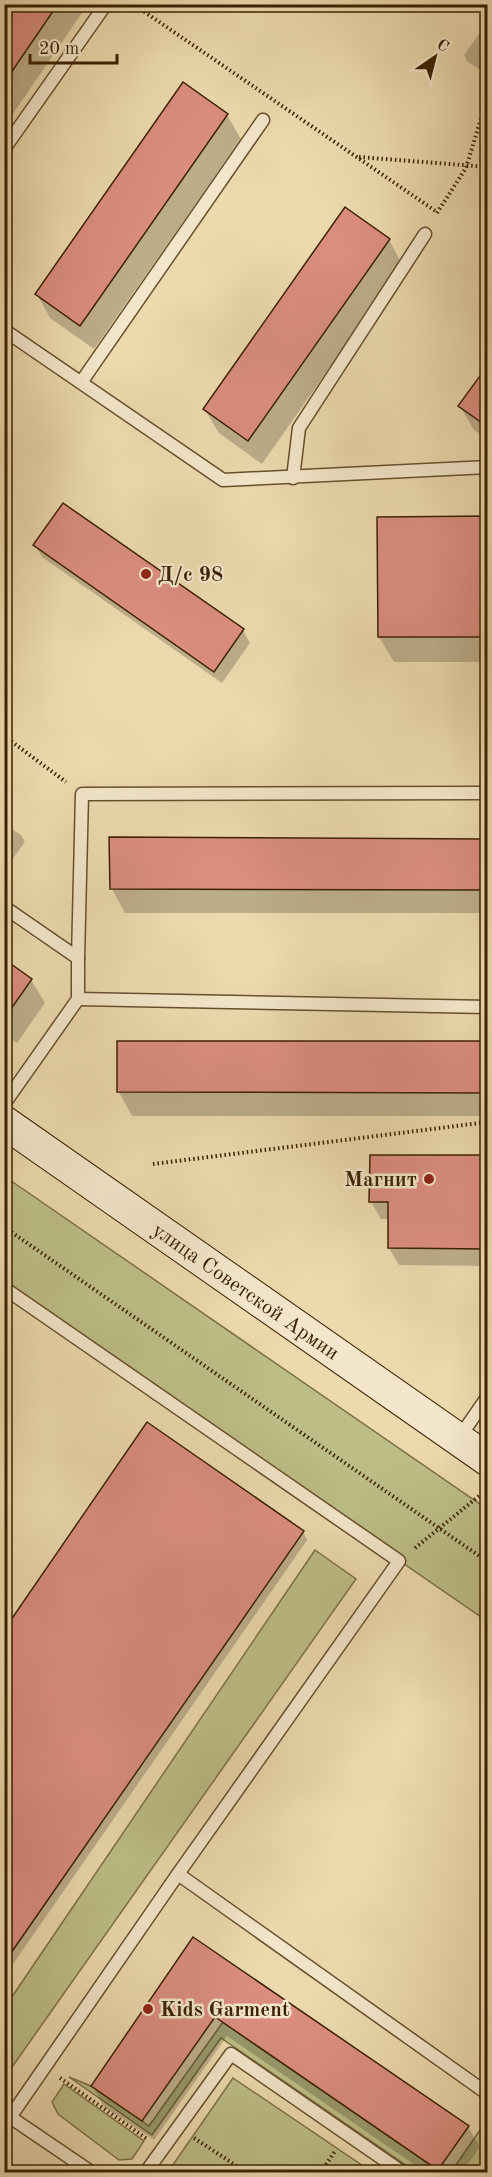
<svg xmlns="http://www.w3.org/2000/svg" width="492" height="2177" viewBox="0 0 492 2177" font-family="'Old Standard TT',serif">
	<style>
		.green { fill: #bdbe86; stroke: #7c7044; stroke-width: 1.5 }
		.shadow { fill: #0003 }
		.building { fill: #db8d80; stroke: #3b2101; stroke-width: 1.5 }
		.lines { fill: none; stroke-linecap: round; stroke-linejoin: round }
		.lane-casing { stroke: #674f2c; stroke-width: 15 }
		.secondary-casing { stroke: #3b2101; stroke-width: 34 }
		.path { stroke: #3b2101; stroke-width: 4; stroke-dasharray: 1.5 3; stroke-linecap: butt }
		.lane { stroke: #f3e6ca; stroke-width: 12 }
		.secondary { stroke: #f3e6ca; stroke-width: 32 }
		.poi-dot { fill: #8f2418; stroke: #f3e6ca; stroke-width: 2 }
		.labels { text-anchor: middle; stroke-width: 5; stroke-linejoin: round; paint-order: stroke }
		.poi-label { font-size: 21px; font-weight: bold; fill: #3b2101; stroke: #f3e6ca; text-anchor: start }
		.street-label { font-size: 21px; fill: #3b2101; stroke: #f3e6ca }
	</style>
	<rect width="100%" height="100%" fill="#ecd9ae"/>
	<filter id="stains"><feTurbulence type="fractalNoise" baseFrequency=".00333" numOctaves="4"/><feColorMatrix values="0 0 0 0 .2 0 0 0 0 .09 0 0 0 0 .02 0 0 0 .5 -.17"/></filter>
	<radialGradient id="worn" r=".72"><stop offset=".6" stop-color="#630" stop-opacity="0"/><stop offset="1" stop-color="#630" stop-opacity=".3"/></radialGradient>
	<!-- green -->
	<g class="green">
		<polygon points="4,1176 487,1509 487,1621 5,1289"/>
		<polygon points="315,1550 356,1579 5,2077 5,2007"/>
		<polygon points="223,2022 440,2172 416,2172 221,2038 152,2135 69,2077 91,2086 149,2126"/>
		<polygon points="233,2078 372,2172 168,2172"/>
		<polygon points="64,2084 144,2141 132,2159 119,2160 58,2114 52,2102"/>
		<polygon points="487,2120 487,2161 480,2172 451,2172"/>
	</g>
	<!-- shadow -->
	<g class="shadow">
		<polygon points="4,4 88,4 4,127"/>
		<polygon points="488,21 488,75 467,61 464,55"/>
		<polygon points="183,84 227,115 241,139 94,349 50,318 37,294"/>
		<polygon points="389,240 402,264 262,464 219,433 205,410"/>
		<polygon points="488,367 488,440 474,430 460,406"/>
		<polygon points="488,518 488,662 394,662 379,637"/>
		<polygon points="35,545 243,630 250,643 222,683 42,557"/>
		<polygon points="4,824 21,835 25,842 8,865 4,862"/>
		<polygon points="488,840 488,913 125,913 112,889"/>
		<polygon points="4,961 31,980 45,1003 17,1043 4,1035"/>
		<polygon points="488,1043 488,1116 132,1116 119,1092"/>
		<polygon points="488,1157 488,1266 399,1265 389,1248 389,1219 381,1219 371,1202"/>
		<polygon points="303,1532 307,1540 4,1977 4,1633"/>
		<polygon points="193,1939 468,2127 480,2147 462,2172 425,2172 227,2036 154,2140 104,2107 93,2086"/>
	</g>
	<!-- building -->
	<g class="building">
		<polygon points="4,4 58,4 4,83"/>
		<polygon points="183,82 228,114 80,326 35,294"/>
		<polygon points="345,207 390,239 248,441 203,409"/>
		<polygon points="488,365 488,427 458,406"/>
		<polygon points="63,503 244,629 214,672 33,545"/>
		<polygon points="488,516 488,637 378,637 377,517"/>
		<polygon points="109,837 488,839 488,890 110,889"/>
		<polygon points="4,959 32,979 4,1019"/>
		<polygon points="117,1041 488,1041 488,1093 117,1092"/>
		<polygon points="370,1155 488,1155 488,1249 388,1248 388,1202 369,1202"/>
		<polygon points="147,1422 304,1531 4,1963 4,1630"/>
		<polygon points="193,1937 469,2126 438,2170 215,2017 142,2121 91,2086"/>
	</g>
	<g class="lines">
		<!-- lane casing -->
		<g class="lane-casing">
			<g id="lane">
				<polyline points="4,149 106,4"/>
				<polyline points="4,330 223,480 488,467"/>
				<polyline points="82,381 263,120"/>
				<polyline points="293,478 299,428 425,234"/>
				<polyline points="4,907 78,958 78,999 4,1104"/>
				<polyline points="78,958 82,794 480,793"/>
				<polyline points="78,999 488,1007"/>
				<polyline points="4,1288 399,1561 178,1874 488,2094"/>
				<polyline points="459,1438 488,1396"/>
				<polyline points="10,2117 91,2172"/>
				<polyline points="4,2126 178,1874"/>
				<polyline points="146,2172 231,2054 402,2172"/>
			</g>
		</g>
		<!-- secondary casing -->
		<g class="secondary-casing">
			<polyline id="secondary" points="4,1122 488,1460"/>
		</g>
		<!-- path -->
		<g class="path">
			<polyline points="133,4 437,212"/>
			<polyline points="359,157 488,167"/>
			<polyline points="437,213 466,168 487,99"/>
			<polyline points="4,736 66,782"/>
			<polyline points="153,1164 488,1122"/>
			<polyline points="4,1227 488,1562"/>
			<polyline points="415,1548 479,1496"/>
			<polyline points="60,2078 147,2139"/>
			<polyline points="194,2138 246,2172"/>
			<polyline points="321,2172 335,2151"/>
		</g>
		<!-- lane -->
		<use href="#lane" class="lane"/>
		<!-- secondary -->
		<use href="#secondary" class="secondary"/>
	</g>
	<!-- markers -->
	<g class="poi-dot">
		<circle cx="146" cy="574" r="6"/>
		<circle cx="429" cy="1179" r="6"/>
		<circle cx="148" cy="2009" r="6"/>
	</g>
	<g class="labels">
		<!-- poi labels -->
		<g class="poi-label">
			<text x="158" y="581">Д/с 98</text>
			<text x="417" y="1186" text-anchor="end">Магнит</text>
			<text x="160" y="2016">Kids Garment</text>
		</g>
		<!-- street labels -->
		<g class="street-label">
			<text transform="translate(246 1291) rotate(35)" y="7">улица Советской Армии</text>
		</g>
	</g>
	<!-- margin -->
	<rect width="492" height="2177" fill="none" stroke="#ecd9ae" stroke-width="24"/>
	<rect x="6" y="6" width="480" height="2165" fill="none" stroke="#3b2101" stroke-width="3"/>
	<rect x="12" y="12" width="468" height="2153" fill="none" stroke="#3b2101" stroke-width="1.5"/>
	<!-- north arrow -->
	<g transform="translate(435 57) rotate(35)" stroke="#f3e6ca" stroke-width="4.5" paint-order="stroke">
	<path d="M0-4.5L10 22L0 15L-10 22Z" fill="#3b2101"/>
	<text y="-9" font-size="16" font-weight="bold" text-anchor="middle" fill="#3b2101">С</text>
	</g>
	<!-- scale -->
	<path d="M30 54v9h87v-9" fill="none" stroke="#3b2101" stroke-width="3"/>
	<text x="39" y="54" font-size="18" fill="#3b2101" stroke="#f3e6ca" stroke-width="4.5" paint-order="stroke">20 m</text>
	<rect width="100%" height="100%" filter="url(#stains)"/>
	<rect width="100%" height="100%" fill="url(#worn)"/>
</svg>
